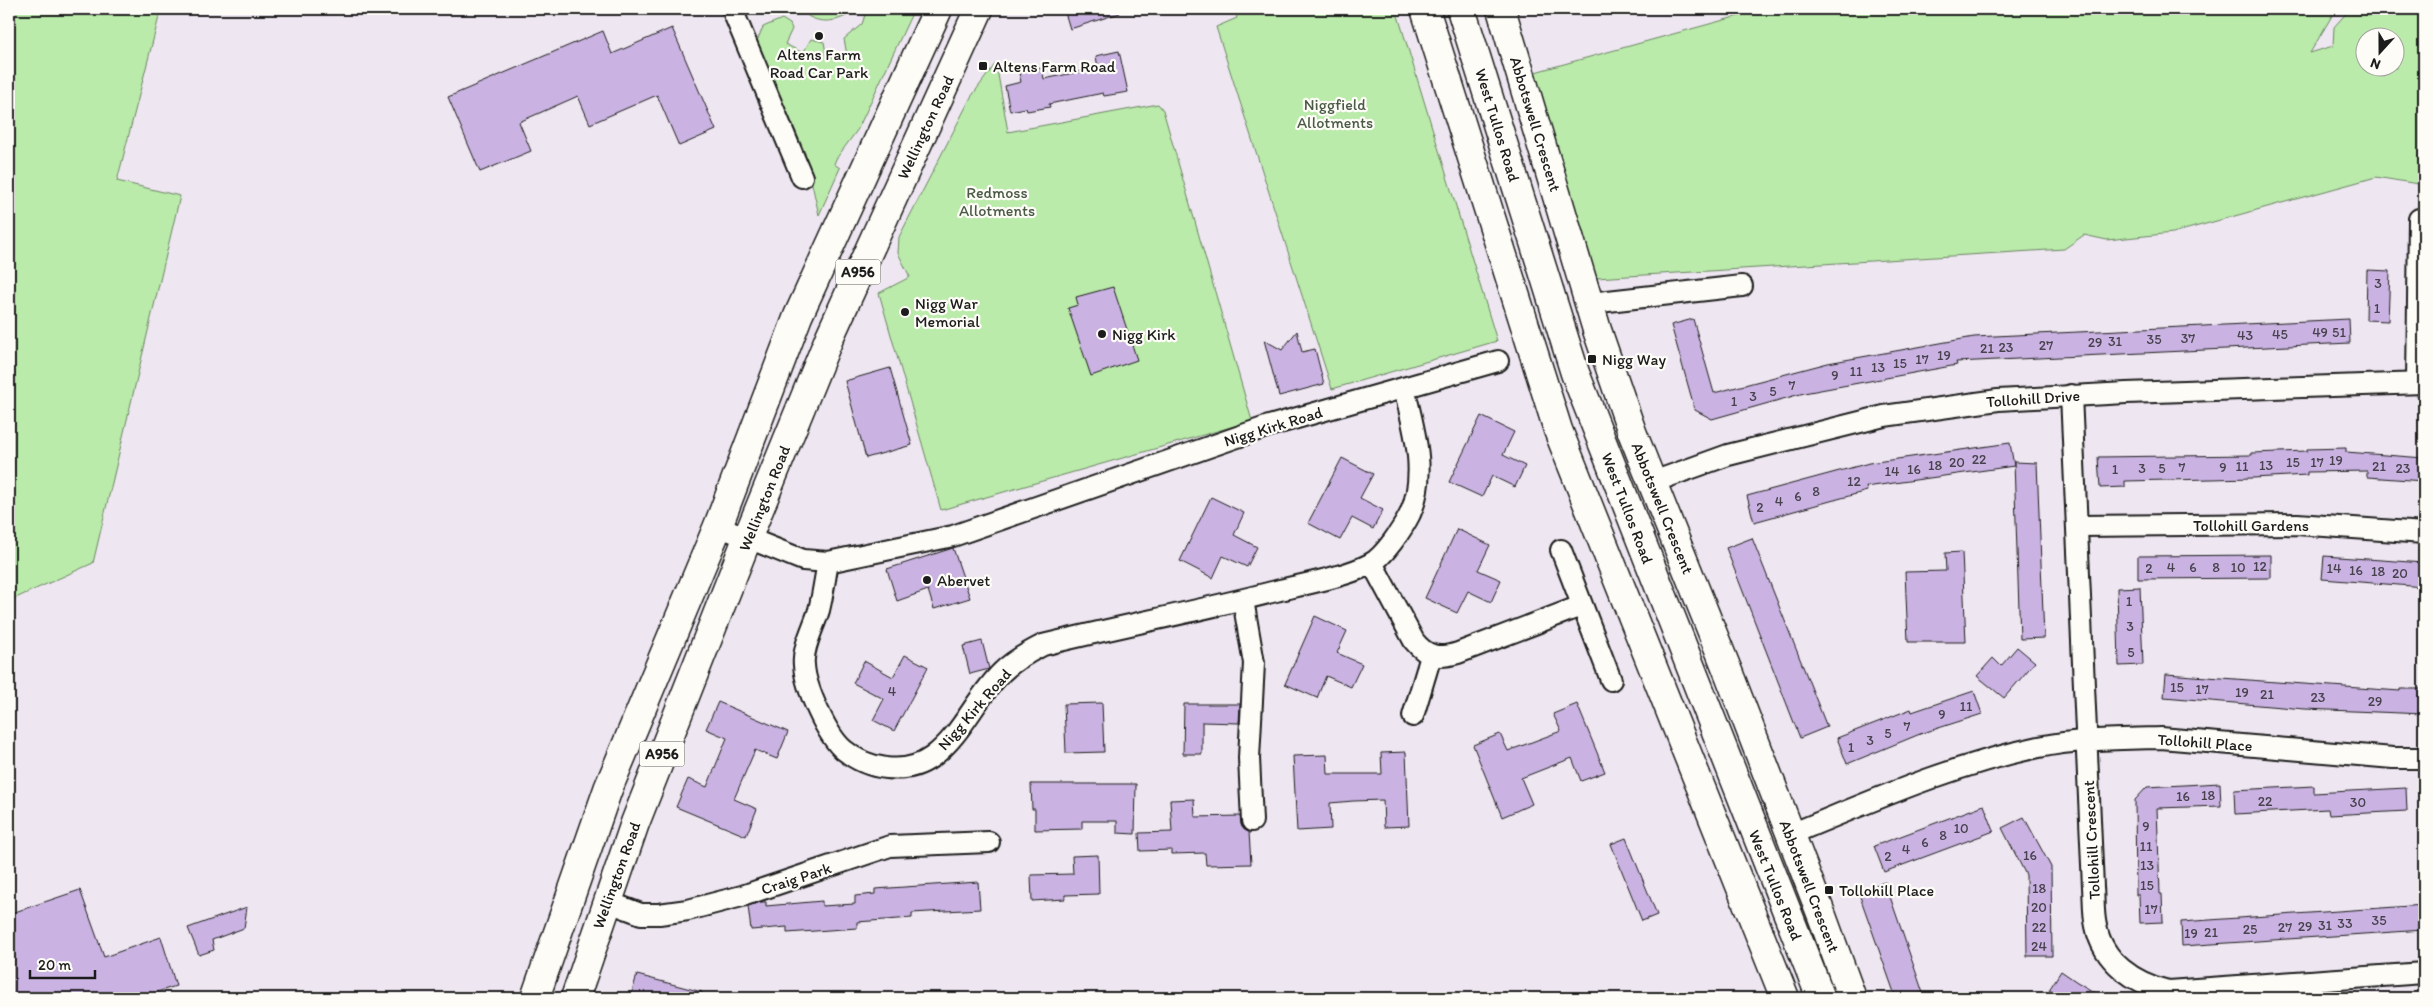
<svg xmlns="http://www.w3.org/2000/svg" width="2433" height="1007" viewBox="0 0 2433 1007" font-family="Itim,sans-serif">
	<style>
		.green { fill: #baebaa; stroke: #6b8463; fill-rule: evenodd }
		.building { fill: #cab3e2; stroke: #1c1c1c }
		.lines { fill: none; stroke-linecap: round; stroke-linejoin: round }
		.street-casing { stroke: #1c1c1c; stroke-width: 24 }
		.secondary-casing { stroke: #1c1c1c; stroke-width: 31 }
		.primary-casing { stroke: #1c1c1c; stroke-width: 31 }
		.street { stroke: #fdfcf7; stroke-width: 20 }
		.secondary { stroke: #fdfcf7; stroke-width: 28 }
		.primary { stroke: #fdfcf7; stroke-width: 28 }
		.poi-dot { fill: #1c1c1c; stroke: #fdfcf7; stroke-width: 2 }
		.labels { text-anchor: middle; stroke-width: 4.5; stroke-linejoin: round; paint-order: stroke }
		.number-label { font-size: 14px; fill: #48424e }
		.shield { fill: #fdfcf7; stroke: #605f5e; stroke-width: 1 }
		.shield-label { font-size: 15px; font-weight: bold; fill: #1c1c1c }
		.poi-label { font-size: 16px; fill: #1c1c1c; stroke: #fdfcf7; text-anchor: start }
		.park-label { font-size: 16px; fill: #4b5a47; stroke: #fdfcf7 }
		.street-label { font-size: 16px; fill: #1c1c1c; stroke: #fdfcf7 }
	</style>
	<rect width="100%" height="100%" fill="#eee6f1"/>
	<filter id="ink" filterUnits="userSpaceOnUse"><feTurbulence type="fractalNoise" baseFrequency=".02" numOctaves="2"/><feDisplacementMap in="SourceGraphic" scale="10" xChannelSelector="R" yChannelSelector="G"/><feConvolveMatrix kernelMatrix="1 2 1 2 8 2 1 2 1" color-interpolation-filters="sRGB"/></filter>
	<g filter="url(#ink)">
		<!-- green -->
		<g class="green">
			<polygon points="9,9 161,9 117,181 180,196 93,563 9,601"/>
			<path d="M800,9H849L846,16C830,24 812,23 800,9Z"/>
			<polygon points="867,9 914,9 858,129 836,159 834,164 840,168 819,215 805,153 757,41 763,27 782,19 790,24 792,29 785,44 803,53 811,39 824,42 827,58 847,55 844,39 862,24"/>
			<polygon points="1235,9 1396,9 1497,341 1332,389 1216,27 1237,18"/>
			<path d="M1764,9H2336L2310,53L2333,46L2334,27L2350,9H2424V185L2376,177L2173,233L2107,240L2084,235L2064,249L1596,278L1535,72ZM2366,38H2396V68H2366Z"/>
			<polygon points="996,63 1008,132 1158,104 1163,110 1252,421 941,510 879,293 910,277 898,253 899,237 971,97"/>
		</g>
		<!-- building -->
		<g class="building">
			<polygon points="1064,9 1120,9 1120,13 1070,29"/>
			<polygon points="672,28 716,130 679,146 657,95 590,124 578,96 519,122 531,151 480,172 448,97 603,31 612,54"/>
			<polygon points="1119,51 1128,92 1104,96 1103,93 1049,104 1050,107 1027,111 1026,108 1010,111 1005,86 1021,82 1019,73 1042,68 1044,79 1098,68 1096,56"/>
			<polygon points="2367,270 2390,271 2388,321 2366,320"/>
			<polygon points="1113,287 1137,360 1091,376 1068,308 1078,305 1076,297"/>
			<polygon points="1693,319 1714,393 1828,363 1974,337 2349,319 2350,343 1956,362 1957,365 1804,393 1712,419 1695,410 1671,325"/>
			<polygon points="1297,331 1302,352 1315,349 1324,384 1279,396 1264,340 1282,350"/>
			<polygon points="890,368 912,445 866,458 845,381"/>
			<polygon points="1481,416 1514,432 1503,455 1525,466 1515,487 1492,476 1482,497 1449,482"/>
			<polygon points="2010,443 2014,466 1866,487 1867,491 1754,522 1747,496 1869,463"/>
			<polygon points="2346,448 2346,452 2424,458 2424,481 2367,477 2367,471 2307,472 2307,475 2253,478 2125,481 2125,487 2100,488 2098,457 2252,455 2252,453 2307,451 2307,449"/>
			<polygon points="1342,458 1373,474 1360,498 1383,510 1373,529 1352,518 1340,540 1308,523"/>
			<polygon points="2014,462 2037,463 2044,638 2020,639"/>
			<polygon points="1211,497 1244,513 1234,535 1257,547 1247,567 1223,556 1213,578 1180,561"/>
			<polygon points="1457,529 1490,545 1478,570 1501,580 1491,602 1468,591 1457,613 1425,598"/>
			<polygon points="1752,538 1827,727 1800,738 1726,548"/>
			<polygon points="953,548 970,598 934,609 928,590 897,601 887,569"/>
			<polygon points="1962,552 1966,642 1908,642 1905,572 1946,571 1945,553"/>
			<polygon points="2271,555 2271,578 2138,579 2138,556"/>
			<polygon points="2324,556 2424,563 2424,587 2322,579"/>
			<polygon points="2140,587 2143,665 2119,666 2117,588"/>
			<polygon points="1315,616 1347,631 1337,653 1362,664 1351,687 1326,676 1317,698 1285,684"/>
			<polygon points="982,641 989,669 970,674 963,646"/>
			<polygon points="2017,647 2035,662 2004,698 1977,676 1993,658 2001,666"/>
			<polygon points="905,655 928,667 894,731 873,720 884,699 853,683 864,661 893,677"/>
			<polygon points="2166,674 2400,691 2400,689 2424,689 2424,714 2305,709 2164,697"/>
			<polygon points="1974,691 1982,714 1920,734 1847,764 1837,738 1911,709 1912,712"/>
			<polygon points="718,702 788,732 777,759 755,750 734,799 757,809 746,836 676,807 688,779 707,787 727,738 706,729"/>
			<polygon points="1102,703 1104,752 1066,753 1064,704"/>
			<polygon points="1184,704 1240,704 1239,723 1202,722 1202,754 1183,754"/>
			<polygon points="1577,704 1605,772 1581,781 1572,758 1521,778 1532,804 1502,817 1473,745 1500,734 1508,751 1561,731 1553,714"/>
			<polygon points="1406,752 1409,826 1384,827 1383,800 1353,801 1330,803 1331,829 1297,831 1293,756 1327,755 1328,774 1382,774 1381,753"/>
			<polygon points="2220,783 2221,806 2157,808 2160,894 2162,894 2163,922 2140,923 2139,895 2136,895 2135,800 2147,787"/>
			<polygon points="1031,784 1136,784 1135,834 1117,833 1117,821 1082,821 1082,829 1035,830 1035,809 1032,809"/>
			<polygon points="2314,786 2314,793 2406,788 2407,811 2329,815 2328,809 2235,814 2234,790"/>
			<polygon points="1194,799 1195,817 1240,816 1242,827 1249,832 1251,864 1206,865 1205,853 1172,854 1172,850 1140,851 1139,833 1172,832 1170,800"/>
			<polygon points="1984,805 1994,831 1884,872 1874,846"/>
			<polygon points="2024,817 2051,867 2052,956 2027,956 2026,875 2002,828"/>
			<polygon points="1626,838 1657,915 1642,921 1611,844"/>
			<polygon points="1098,855 1099,894 1065,895 1065,899 1032,901 1031,875 1073,874 1072,856"/>
			<polygon points="978,882 980,909 912,913 912,918 857,922 857,928 787,933 787,927 751,930 748,906 761,902 766,902 766,906 822,901 822,906 855,904 855,896 875,894 875,889"/>
			<polygon points="1885,882 1923,993 1908,998 1896,998 1858,891"/>
			<polygon points="80,890 104,957 161,937 176,986 154,993 156,998 9,998 9,914"/>
			<polygon points="2424,905 2424,930 2182,946 2181,922"/>
			<polygon points="247,907 244,928 212,940 214,950 199,955 188,928"/>
			<polygon points="2061,971 2077,982 2104,998 2062,998 2049,990"/>
			<polygon points="637,975 702,992 701,998 630,998"/>
		</g>
		<g class="lines">
			<!-- street casing -->
			<g class="street-casing">
				<g id="street">
					<polyline points="732,9 802,177"/>
					<polyline points="1590,303 1742,286"/>
					<polyline points="2417,382 2419,219"/>
					<path d="M2071,395L2093,887C2094,900 2093,913 2096,926C2103,962 2134,983 2168,991L2424,973"/>
					<polyline points="1653,482 1728,455 1884,416 1998,400 2126,393 2424,383"/>
					<polyline points="718,526 803,560 828,562 953,536 1269,426 1498,361"/>
					<polyline points="2078,526 2297,524 2424,533"/>
					<polyline points="1561,550 1611,680"/>
					<path d="M828,562C825,578 823,594 819,610C814,627 802,648 804,665C805,687 827,736 844,750C868,770 906,776 932,757C962,735 976,697 1002,672C1014,660 1029,652 1043,645C1121,626 1199,611 1276,591C1304,584 1345,577 1370,564C1384,557 1403,528 1410,514C1428,474 1414,429 1404,388"/>
					<path d="M1372,563L1414,641C1427,657 1438,659 1458,653L1581,606"/>
					<polyline points="1243,600 1254,663 1249,758 1252,821"/>
					<polyline points="1413,716 1431,656"/>
					<path d="M1791,834C1872,801 1952,765 2039,747C2078,739 2121,739 2161,738L2393,758H2424"/>
					<polyline points="606,901 641,914 659,914 688,910 742,896 890,846 989,842"/>
				</g>
			</g>
			<!-- secondary casing -->
			<g class="secondary-casing">
				<g id="secondary">
					<polyline points="1425,9 1558,430 1785,998"/>
					<polyline points="1461,9 1575,373 1821,998"/>
					<polyline points="1501,9 1597,330 1632,432 1729,674 1822,916 1852,998"/>
				</g>
			</g>
			<!-- primary casing -->
			<g class="primary-casing">
				<g id="primary">
					<polyline points="535,998 608,789 718,526 798,316 938,9"/>
					<polyline points="575,998 635,823 747,539 830,336 979,9"/>
				</g>
			</g>
			<!-- street -->
			<use href="#street" class="street"/>
			<!-- secondary -->
			<use href="#secondary" class="secondary"/>
			<!-- primary -->
			<use href="#primary" class="primary"/>
		</g>
	</g>
	<!-- markers -->
	<g class="poi-dot">
		<circle cx="819" cy="36" r="5"/>
		<rect x="978" y="61" width="10" height="10" rx="2.5"/>
		<circle cx="905" cy="312" r="5"/>
		<circle cx="1102" cy="334" r="5"/>
		<rect x="1587" y="354" width="10" height="10" rx="2.5"/>
		<circle cx="927" cy="580" r="5"/>
		<rect x="1824" y="885" width="10" height="10" rx="2.5"/>
	</g>
	<g class="labels">
		<!-- number labels -->
		<g class="number-label">
			<text x="2378" y="288">3</text>
			<text x="2377" y="313">1</text>
			<text x="2320" y="337">49</text>
			<text x="2339" y="337">51</text>
			<text x="2280" y="339">45</text>
			<text x="2245" y="340">43</text>
			<text x="2188" y="343">37</text>
			<text x="2154" y="344">35</text>
			<text x="2115" y="346">31</text>
			<text x="2095" y="347">29</text>
			<text x="2046" y="350">27</text>
			<text x="2006" y="352">23</text>
			<text x="1987" y="353">21</text>
			<text x="1944" y="360">19</text>
			<text x="1922" y="364">17</text>
			<text x="1900" y="368">15</text>
			<text x="1878" y="372">13</text>
			<text x="1856" y="376">11</text>
			<text x="1835" y="380">9</text>
			<text x="1792" y="390">7</text>
			<text x="1773" y="396">5</text>
			<text x="1753" y="401">3</text>
			<text x="1734" y="406">1</text>
			<text x="1979" y="464">22</text>
			<text x="2336" y="465">19</text>
			<text x="1957" y="467">20</text>
			<text x="2293" y="467">15</text>
			<text x="2317" y="467">17</text>
			<text x="1935" y="470">18</text>
			<text x="2266" y="470">13</text>
			<text x="2242" y="471">11</text>
			<text x="2379" y="471">21</text>
			<text x="2182" y="472">7</text>
			<text x="2223" y="472">9</text>
			<text x="2142" y="473">3</text>
			<text x="2162" y="473">5</text>
			<text x="2403" y="473">23</text>
			<text x="1914" y="474">16</text>
			<text x="2115" y="474">1</text>
			<text x="1892" y="476">14</text>
			<text x="1854" y="486">12</text>
			<text x="1816" y="496">8</text>
			<text x="1798" y="501">6</text>
			<text x="1779" y="506">4</text>
			<text x="1760" y="512">2</text>
			<text x="2260" y="571">12</text>
			<text x="2171" y="572">4</text>
			<text x="2193" y="572">6</text>
			<text x="2216" y="572">8</text>
			<text x="2238" y="572">10</text>
			<text x="2149" y="573">2</text>
			<text x="2334" y="573">14</text>
			<text x="2356" y="575">16</text>
			<text x="2378" y="576">18</text>
			<text x="2400" y="578">20</text>
			<text x="2129" y="606">1</text>
			<text x="2130" y="631">3</text>
			<text x="2131" y="657">5</text>
			<text x="2177" y="692">15</text>
			<text x="2202" y="694">17</text>
			<text x="892" y="696">4</text>
			<text x="2242" y="697">19</text>
			<text x="2267" y="699">21</text>
			<text x="2318" y="702">23</text>
			<text x="2375" y="706">29</text>
			<text x="1966" y="711">11</text>
			<text x="1942" y="719">9</text>
			<text x="1907" y="731">7</text>
			<text x="1888" y="738">5</text>
			<text x="1870" y="745">3</text>
			<text x="1851" y="752">1</text>
			<text x="2208" y="800">18</text>
			<text x="2183" y="801">16</text>
			<text x="2265" y="806">22</text>
			<text x="2358" y="807">30</text>
			<text x="2146" y="831">9</text>
			<text x="1961" y="833">10</text>
			<text x="1943" y="840">8</text>
			<text x="1925" y="847">6</text>
			<text x="2146" y="851">11</text>
			<text x="1906" y="854">4</text>
			<text x="2030" y="860">16</text>
			<text x="1888" y="861">2</text>
			<text x="2147" y="870">13</text>
			<text x="2147" y="890">15</text>
			<text x="2039" y="893">18</text>
			<text x="2039" y="912">20</text>
			<text x="2151" y="914">17</text>
			<text x="2379" y="925">35</text>
			<text x="2345" y="928">33</text>
			<text x="2325" y="930">31</text>
			<text x="2305" y="931">29</text>
			<text x="2039" y="932">22</text>
			<text x="2285" y="932">27</text>
			<text x="2250" y="934">25</text>
			<text x="2211" y="937">21</text>
			<text x="2191" y="938">19</text>
			<text x="2039" y="951">24</text>
		</g>
		<!-- shield labels -->
		<g class="shield">
			<rect x="835.5" y="259.5" width="45" height="25" rx="4"/>
			<rect x="639.5" y="741.5" width="45" height="25" rx="4"/>
		</g>
		<g class="shield-label">
			<text x="858" y="277">A956</text>
			<text x="662" y="759">A956</text>
		</g>
		<!-- poi labels -->
		<g class="poi-label">
			<text x="819" y="60" text-anchor="middle">Altens Farm<tspan x="819" dy="18">Road Car Park</tspan></text>
			<text x="993" y="72">Altens Farm Road</text>
			<text x="915" y="309">Nigg War<tspan x="915" dy="18">Memorial</tspan></text>
			<text x="1112" y="340">Nigg Kirk</text>
			<text x="1602" y="365">Nigg Way</text>
			<text x="937" y="586">Abervet</text>
			<text x="1839" y="896">Tollohill Place</text>
		</g>
		<!-- park labels -->
		<g class="park-label">
			<text x="1335" y="110">Niggfield<tspan x="1335" dy="18">Allotments</tspan></text>
			<text x="997" y="198">Redmoss<tspan x="997" dy="18">Allotments</tspan></text>
		</g>
		<!-- street labels -->
		<g class="street-label">
			<text transform="translate(1536 124) rotate(73)" y="6">Abbotswell Crescent</text>
			<text transform="translate(1498 125) rotate(73)" y="6">West Tullos Road</text>
			<text transform="translate(925 127) rotate(-65)" y="6">Wellington Road</text>
			<text transform="translate(2033 398) rotate(-4)" y="6">Tollohill Drive</text>
			<text transform="translate(1273 426) rotate(-17)" y="6">Nigg Kirk Road</text>
			<text transform="translate(764 498) rotate(-68)" y="6">Wellington Road</text>
			<text transform="translate(1628 508) rotate(69)" y="6">West Tullos Road</text>
			<text transform="translate(1663 508) rotate(68)" y="6">Abbotswell Crescent</text>
			<text x="2251" y="531">Tollohill Gardens</text>
			<text transform="translate(974 709) rotate(-49)" y="6">Nigg Kirk Road</text>
			<text transform="translate(2205 742) rotate(4)" y="6">Tollohill Place</text>
			<text transform="translate(2091 840) rotate(-93)" y="6">Tollohill Crescent</text>
			<text transform="translate(616 875) rotate(-70)" y="6">Wellington Road</text>
			<text transform="translate(796 878) rotate(-18)" y="6">Craig Park</text>
			<text transform="translate(1776 885) rotate(68)" y="6">West Tullos Road</text>
			<text transform="translate(1810 886) rotate(69)" y="6">Abbotswell Crescent</text>
		</g>
	</g>
	<!-- margin -->
	<rect width="2433" height="1007" fill="none" stroke="#fdfcf7" stroke-width="30"/>
	<rect x="15" y="15" width="2403" height="977" fill="none" stroke="#1c1c1c" stroke-width="2" filter="url(#ink)"/>
	<!-- north arrow -->
	<g transform="translate(2380 52) rotate(201)"><circle r="24" fill="#fdfcf7" stroke="#a3a29f"/>
	<path d="M0-4L9 19L0 12L-9 19Z" fill="#1c1c1c"/>
	<text y="-8" font-size="14" font-weight="bold" text-anchor="middle" fill="#1c1c1c">N</text>
	</g>
	<!-- scale -->
	<path d="M30 970v8h65v-8" fill="none" stroke="#1c1c1c" stroke-width="2.5"/>
	<text x="38" y="970" font-size="15" fill="#1c1c1c" stroke="#fdfcf7" stroke-width="4" paint-order="stroke">20 m</text>
</svg>
